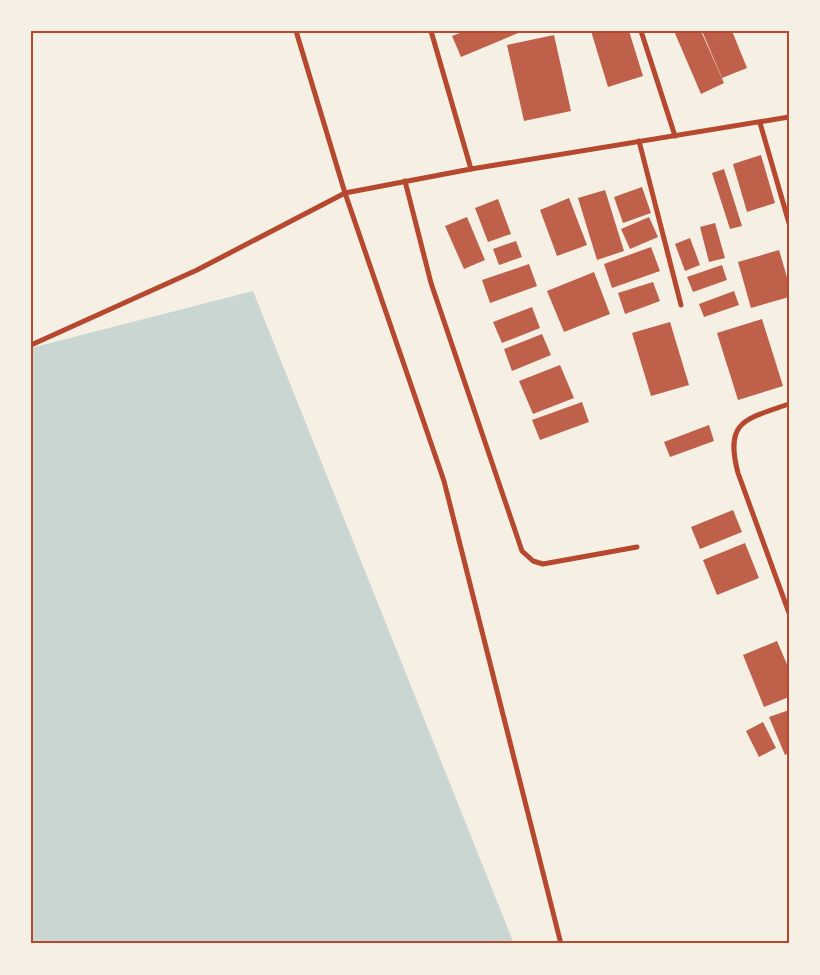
<svg xmlns="http://www.w3.org/2000/svg" width="820" height="975" viewBox="0 0 820 975" font-family="'Alegreya Sans',sans-serif">
	<style>
		.water { fill: #c9d6d2 }
		.building { fill: #bf614a }
		.lines { fill: none; stroke-linecap: round; stroke-linejoin: round }
		.minor { stroke: #b5482f; stroke-width: 5 }
		.neatline { fill: none; stroke: #b5482f; stroke-width: 2 }
	</style>
	<rect width="100%" height="100%" fill="#f6efe4"/>
	<!-- water -->
	<polygon class="water" points="253,291 514,944 31,944 31,348"/>
	<!-- building -->
	<g class="building">
		<polygon points="465,31 523,31 461,57 452,36"/>
		<polygon points="591,31 629,31 643,76 608,87"/>
		<polygon points="674,31 701,31 724,83 701,94"/>
		<polygon points="702,31 732,31 747,68 722,78"/>
		<polygon points="554,35 571,111 524,121 507,45"/>
		<polygon points="761,155 775,203 747,212 733,164"/>
		<polygon points="724,169 742,226 730,229 712,173"/>
		<polygon points="642,187 651,213 623,223 614,197"/>
		<polygon points="605,190 624,251 597,260 578,198"/>
		<polygon points="569,198 587,245 557,256 540,210"/>
		<polygon points="498,199 511,234 488,242 475,208"/>
		<polygon points="467,217 485,260 464,269 445,226"/>
		<polygon points="649,217 658,237 630,249 621,229"/>
		<polygon points="715,223 725,258 709,262 700,227"/>
		<polygon points="690,238 700,265 685,271 675,244"/>
		<polygon points="516,241 522,257 499,265 493,249"/>
		<polygon points="651,247 660,271 612,288 604,264"/>
		<polygon points="779,250 789,284 789,297 751,308 738,262"/>
		<polygon points="529,264 537,286 490,303 482,280"/>
		<polygon points="722,265 727,280 693,292 687,277"/>
		<polygon points="594,272 610,314 564,332 547,291"/>
		<polygon points="653,282 660,301 625,314 618,293"/>
		<polygon points="734,291 739,305 704,317 699,304"/>
		<polygon points="532,307 540,328 502,343 493,322"/>
		<polygon points="762,319 783,386 738,400 717,333"/>
		<polygon points="670,322 689,385 651,396 632,333"/>
		<polygon points="542,334 551,355 512,371 504,349"/>
		<polygon points="560,365 574,398 533,414 519,381"/>
		<polygon points="582,402 589,422 540,440 532,420"/>
		<polygon points="709,425 714,441 670,457 664,442"/>
		<polygon points="733,510 742,532 700,549 691,527"/>
		<polygon points="745,543 759,578 717,595 703,560"/>
		<polygon points="777,641 789,669 789,697 764,707 743,655"/>
		<polygon points="789,710 789,753 785,755 769,717"/>
		<polygon points="763,722 776,748 759,757 746,731"/>
	</g>
	<g class="lines">
		<!-- minor -->
		<g class="minor">
			<polyline points="296,31 345,193 444,481 561,944"/>
			<polyline points="431,31 471,169"/>
			<polyline points="641,31 675,136"/>
			<polyline points="760,123 789,223"/>
			<polyline points="639,141 681,305"/>
			<polyline points="405,181 431,283 522,551 533,561 543,564 637,547"/>
			<polyline points="31,345 197,270 345,193 471,169 789,117"/>
			<path d="M789,404C746,419 724,420 738,473L789,613"/>
		</g>
	</g>
	<!-- border -->
	<rect width="820" height="975" fill="none" stroke="#f6efe4" stroke-width="65"/>
	<rect x="32" y="32" width="756" height="910" class="neatline"/>
</svg>
